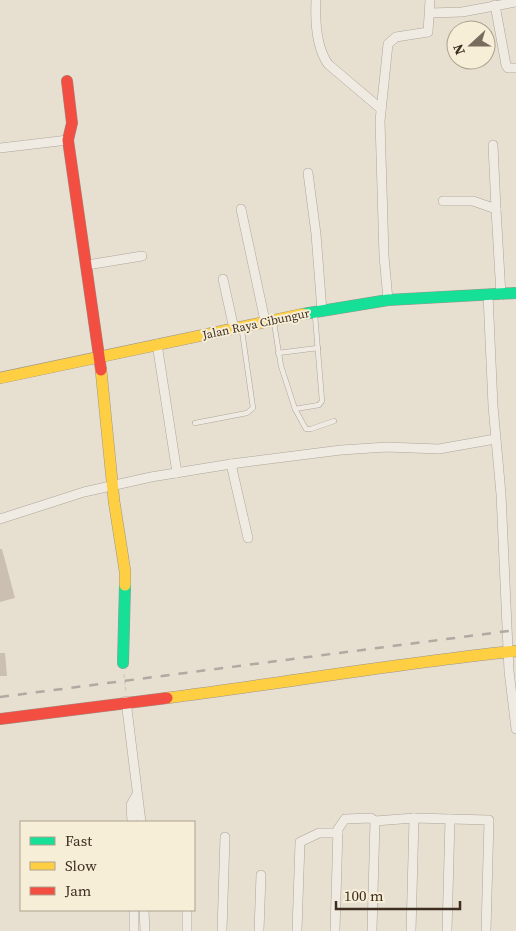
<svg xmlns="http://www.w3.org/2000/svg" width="516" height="931" viewBox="0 0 516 931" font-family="'Source Serif 4',serif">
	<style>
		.building { fill: #cbbfb2 }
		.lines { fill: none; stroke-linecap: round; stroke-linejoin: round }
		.lane-casing { stroke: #ada599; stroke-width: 5.5 }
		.street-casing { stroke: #ada599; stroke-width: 10 }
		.fast-casing { stroke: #9c958a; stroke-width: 12 }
		.slow-casing { stroke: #9c958a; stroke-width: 12 }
		.jam-casing { stroke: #9c958a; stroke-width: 12 }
		.path { stroke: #c8c2b9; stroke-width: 1; stroke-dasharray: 4 2.5; stroke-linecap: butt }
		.lane { stroke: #efebe3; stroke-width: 4.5 }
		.street { stroke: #efebe3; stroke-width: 9 }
		.fast { stroke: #16e098; stroke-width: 11 }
		.slow { stroke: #ffcf43; stroke-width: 11 }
		.jam { stroke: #f24e42; stroke-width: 11 }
		.rail { stroke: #afaaa2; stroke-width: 2.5; stroke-dasharray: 9 9; stroke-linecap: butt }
		.labels { text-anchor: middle; stroke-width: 4; stroke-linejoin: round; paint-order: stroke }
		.street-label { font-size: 12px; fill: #3d2e20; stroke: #f7eed8 }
	</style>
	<rect width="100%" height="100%" fill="#e7e0d1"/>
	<!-- building -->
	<g class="building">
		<polygon points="0,549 2,549 15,598 0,602"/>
		<polygon points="0,653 5,653 7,676 0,676"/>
	</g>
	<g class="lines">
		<!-- lane casing -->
		<g class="lane-casing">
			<g id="lane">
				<polyline points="274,323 281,366 295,409 319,405 322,401 315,315"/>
				<polyline points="278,353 318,348"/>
				<polyline points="295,409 306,429 311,429 334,421"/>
				<polyline points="195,423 247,413 253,408 242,331"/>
			</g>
		</g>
		<!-- street casing -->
		<g class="street-casing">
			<g id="street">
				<path d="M316,0C315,21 316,47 328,64L381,109"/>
				<polyline points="495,5 506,65 508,68 516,68"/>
				<polyline points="430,13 462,12 516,2"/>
				<polyline points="493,145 496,209"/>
				<polyline points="0,148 68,140"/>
				<polyline points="308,173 316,234 322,311"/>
				<polyline points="443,201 473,201 496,209 501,295"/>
				<polyline points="241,209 265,321"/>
				<polyline points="87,265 142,256"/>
				<polyline points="223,279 234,329"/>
				<polyline points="488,295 493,406 501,494 509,671 516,729"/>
				<polyline points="388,300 384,256 380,121 388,44 396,37 428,32 430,0"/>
				<polyline points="157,344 177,473"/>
				<polyline points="231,464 248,538"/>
				<polyline points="0,519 84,492 151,477 231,464 341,450 387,447 439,449 495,439"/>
				<polyline points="126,701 141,822"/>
				<polyline points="132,822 131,805 136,796"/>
				<polyline points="144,910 145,931"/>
				<polyline points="134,931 134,910"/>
				<polyline points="187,931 187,910"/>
				<polyline points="222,931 225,837"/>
				<polyline points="259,931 261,875"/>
				<polyline points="297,931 300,842 319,833 338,833"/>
				<polyline points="335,931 338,829 345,819 371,818 375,821 414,818 489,820 486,931"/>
				<polyline points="372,931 375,821"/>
				<polyline points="411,931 414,818"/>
				<polyline points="447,931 450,819"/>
			</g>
		</g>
		<!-- fast casing -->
		<g class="fast-casing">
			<g id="fast">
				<polyline points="303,314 388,300 516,293"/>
				<polyline points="123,663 125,585"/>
			</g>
		</g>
		<!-- slow casing -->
		<g class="slow-casing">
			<g id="slow">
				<polyline points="101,370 114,501 125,571 125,585"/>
				<polyline points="0,378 303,314"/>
				<path d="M167,698C284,683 399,663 516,651"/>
			</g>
		</g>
		<!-- jam casing -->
		<g class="jam-casing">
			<g id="jam">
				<polyline points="67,81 72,123 68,140 101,370"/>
				<polyline points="0,719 167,698"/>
			</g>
		</g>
		<!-- path -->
		<polyline class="path" points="124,674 126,692"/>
		<!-- lane -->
		<use href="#lane" class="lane"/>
		<!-- street -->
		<use href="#street" class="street"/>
		<!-- fast -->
		<use href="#fast" class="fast"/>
		<!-- slow -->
		<use href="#slow" class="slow"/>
		<!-- jam -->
		<use href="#jam" class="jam"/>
		<!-- rail -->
		<polyline class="rail" points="0,697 516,630"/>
	</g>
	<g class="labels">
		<!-- street labels -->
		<g class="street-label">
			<text transform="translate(256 324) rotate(-12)" y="4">Jalan Raya Cibungur</text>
		</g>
	</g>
	<!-- legend -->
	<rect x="20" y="821" width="175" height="90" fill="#f7eed8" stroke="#ada18e"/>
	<rect x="30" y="837" width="25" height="8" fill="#16e098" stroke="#ada18e"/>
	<text x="65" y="846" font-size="15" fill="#3d2e20">Fast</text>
	<rect x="30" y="862" width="25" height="8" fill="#ffcf43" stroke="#ada18e"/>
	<text x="65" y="871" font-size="15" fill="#3d2e20">Slow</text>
	<rect x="30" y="887" width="25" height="8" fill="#f24e42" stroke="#ada18e"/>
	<text x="65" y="896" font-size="15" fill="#3d2e20">Jam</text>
	<!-- north arrow -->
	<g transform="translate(471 45) rotate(249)"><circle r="24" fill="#f7eed8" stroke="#ada18e"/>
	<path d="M0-4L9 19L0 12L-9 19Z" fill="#786c5e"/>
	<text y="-8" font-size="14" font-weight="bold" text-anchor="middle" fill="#3d2e20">N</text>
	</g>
	<!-- scale -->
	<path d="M336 901v8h124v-8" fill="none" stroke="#3d2e20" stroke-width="2.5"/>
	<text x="344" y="901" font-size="15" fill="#3d2e20" stroke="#f7eed8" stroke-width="4" paint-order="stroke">100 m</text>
</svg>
